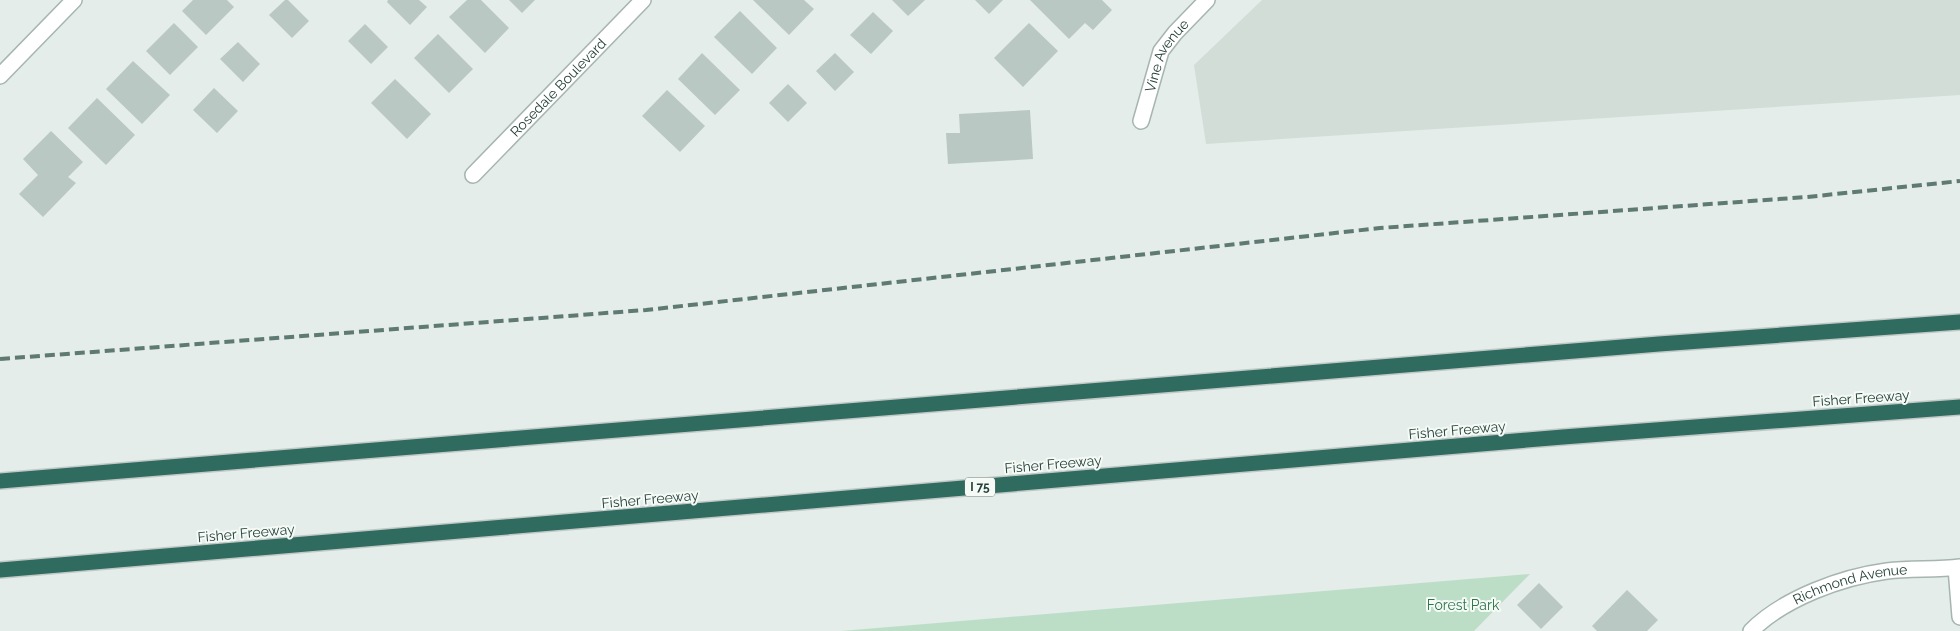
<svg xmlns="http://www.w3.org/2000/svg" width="1960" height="631" viewBox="0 0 1960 631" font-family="Raleway,sans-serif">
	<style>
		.built { fill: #d2ddd8 }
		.green { fill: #bddec6 }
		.building { fill: #b9c8c2 }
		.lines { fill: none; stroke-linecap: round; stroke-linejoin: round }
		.minor-casing { stroke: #a6b5b0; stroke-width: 18 }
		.motorway-casing { stroke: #c1c9c7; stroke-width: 18 }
		.minor { stroke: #fff; stroke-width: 15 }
		.motorway { stroke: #2f6b5e; stroke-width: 15 }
		.rail { stroke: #5e7a72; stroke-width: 4; stroke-dasharray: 10 5; stroke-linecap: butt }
		.labels { text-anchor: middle; stroke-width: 4; stroke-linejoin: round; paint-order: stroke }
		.shield { fill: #f5faf7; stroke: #627771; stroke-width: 1 }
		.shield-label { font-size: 12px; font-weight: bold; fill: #233f37 }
		.street-label { font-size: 14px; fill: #233f37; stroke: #f5faf7 }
		.park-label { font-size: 14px; fill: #2e7649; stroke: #f5faf7 }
	</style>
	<rect width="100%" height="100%" fill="#e4ede9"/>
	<!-- built -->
	<polygon class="built" points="1262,0 1960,0 1960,95 1206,144 1194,65"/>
	<!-- green -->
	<polygon class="green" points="1530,574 1474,631 841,631"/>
	<!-- building -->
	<g class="building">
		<polygon points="193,0 227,0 234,7 206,35 182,11"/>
		<polygon points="285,0 288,0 309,21 292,38 269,15"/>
		<polygon points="388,0 419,0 427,7 410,25 387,2"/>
		<polygon points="467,0 481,0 509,28 485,53 449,17"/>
		<polygon points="509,0 535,0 522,13"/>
		<polygon points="753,0 804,0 814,9 789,35"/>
		<polygon points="892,0 925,0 908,16"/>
		<polygon points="975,0 1003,0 989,14"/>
		<polygon points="1030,0 1102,0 1112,10 1093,30 1085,23 1069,39"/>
		<polygon points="740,11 777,48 752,74 714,37"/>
		<polygon points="873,12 893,31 871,54 850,35"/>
		<polygon points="174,23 198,47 170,75 146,51"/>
		<polygon points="1029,23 1058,51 1023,87 994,58"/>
		<polygon points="365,24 388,47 371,64 348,41"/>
		<polygon points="438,34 473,69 449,93 414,58"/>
		<polygon points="238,42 260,64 243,82 220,59"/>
		<polygon points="702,53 740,90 715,115 678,79"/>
		<polygon points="835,53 854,72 835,91 816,71"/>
		<polygon points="133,61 170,95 142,124 106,89"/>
		<polygon points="395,79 431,114 407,139 371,103"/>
		<polygon points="788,84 807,103 788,122 769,103"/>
		<polygon points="214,88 238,111 217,133 193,110"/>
		<polygon points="667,90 705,126 680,152 642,116"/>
		<polygon points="97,98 135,135 106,165 68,128"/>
		<polygon points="1030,110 1033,159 948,164 946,133 960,133 959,114"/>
		<polygon points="51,131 83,162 68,177 76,183 43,217 19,194 38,175 23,159"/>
		<polygon points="1539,583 1563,607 1541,629 1517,605"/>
		<polygon points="1627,590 1658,620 1647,631 1597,631 1592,626"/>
	</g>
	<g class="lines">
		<!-- minor casing -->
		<g class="minor-casing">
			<g id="minor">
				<polyline points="0,76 74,0"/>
				<path id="s1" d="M1141,121L1161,51L1175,33L1207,0"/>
				<path id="s2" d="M473,175L643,0"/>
				<polyline points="1956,568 1960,617"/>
				<path id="s3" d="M1751,631C1784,598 1842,577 1887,571C1911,568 1936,570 1960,567"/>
			</g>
		</g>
		<!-- motorway casing -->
		<g class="motorway-casing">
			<g id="motorway">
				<polyline points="0,481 1659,344 1960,322"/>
				<polyline points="0,570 1563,437 1960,407"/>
			</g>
		</g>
		<!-- minor -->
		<use href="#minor" class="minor"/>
		<!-- motorway -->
		<use href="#motorway" class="motorway"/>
		<!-- rail -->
		<polyline class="rail" points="0,359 646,310 1380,228 1807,197 1960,181"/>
	</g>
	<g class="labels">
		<!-- shield labels -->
		<rect class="shield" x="965" y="477.5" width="30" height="19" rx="4"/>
		<g class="shield-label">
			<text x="980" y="491">I 75</text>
		</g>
		<!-- street labels -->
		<g class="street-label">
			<text dy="5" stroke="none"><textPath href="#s1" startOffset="71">Vine Avenue</textPath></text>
			<text dy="5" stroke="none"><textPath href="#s2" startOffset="122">Rosedale Boulevard</textPath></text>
			<text transform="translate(1861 398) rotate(-4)" y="5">Fisher Freeway</text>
			<text transform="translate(1457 430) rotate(-5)" y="5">Fisher Freeway</text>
			<text transform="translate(1053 464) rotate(-5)" y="5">Fisher Freeway</text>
			<text transform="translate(650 499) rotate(-5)" y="5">Fisher Freeway</text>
			<text transform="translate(246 533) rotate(-5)" y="5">Fisher Freeway</text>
			<text dy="5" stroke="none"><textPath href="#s3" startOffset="112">Richmond Avenue</textPath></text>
		</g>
		<!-- park labels -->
		<g class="park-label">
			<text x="1463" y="610">Forest Park</text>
		</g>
	</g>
</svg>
